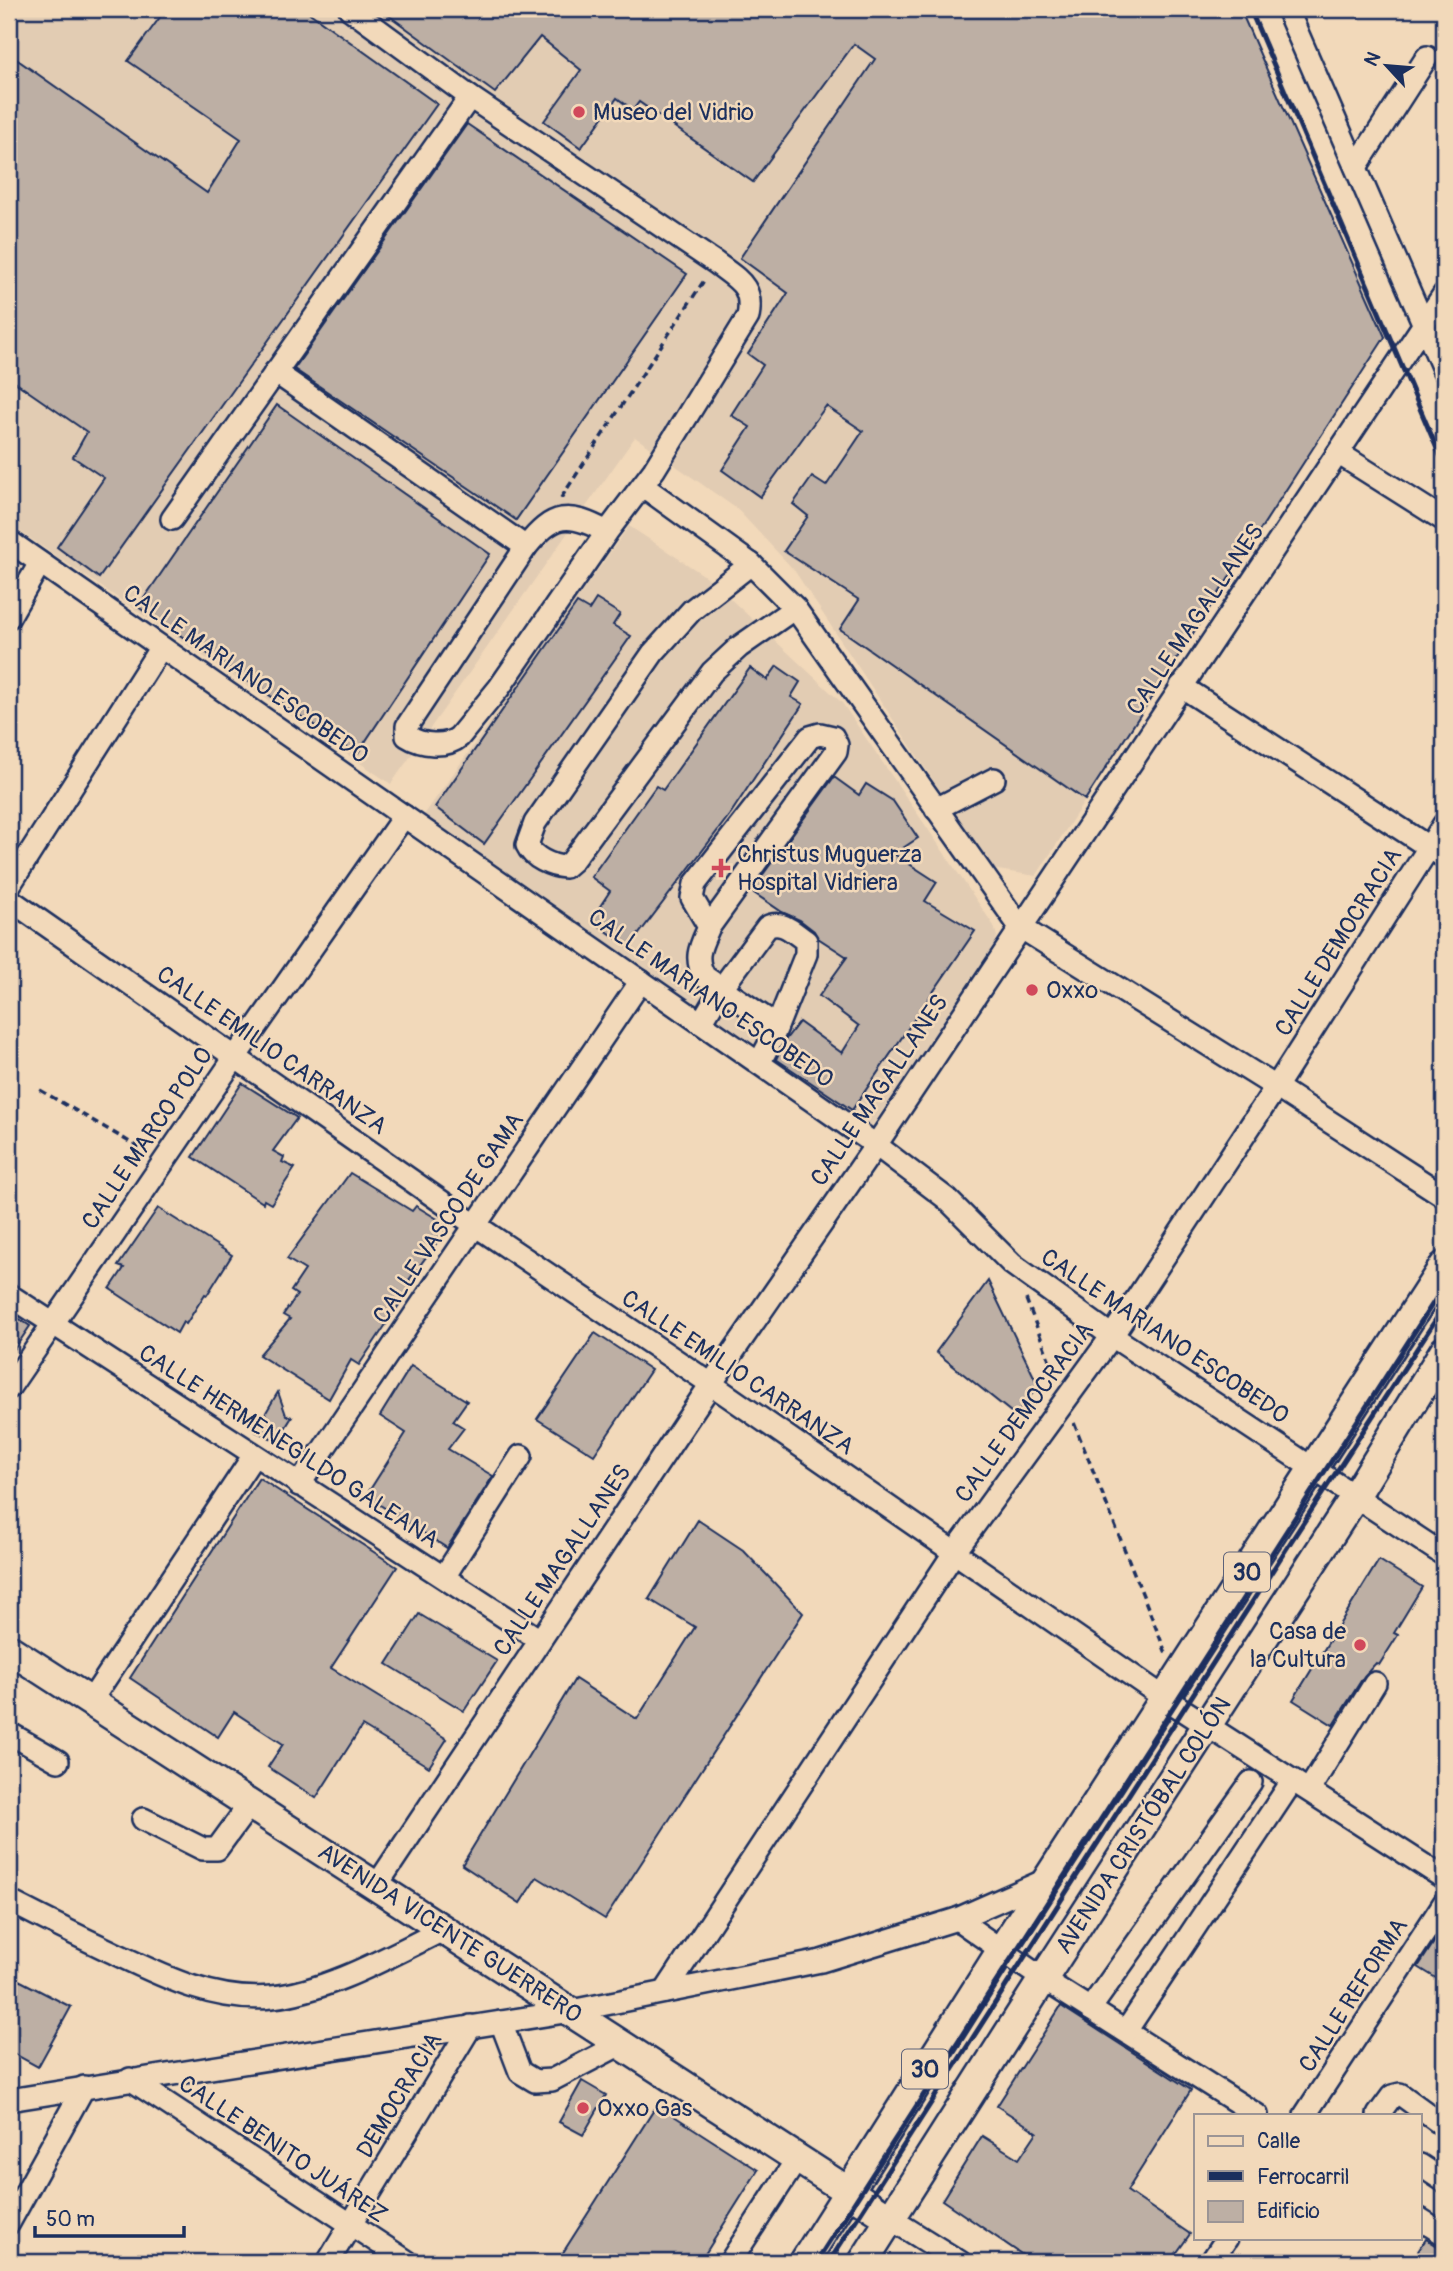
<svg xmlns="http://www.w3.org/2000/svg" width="1453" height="2271" viewBox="0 0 1453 2271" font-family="Pangolin,sans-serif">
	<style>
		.built { fill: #e2ccb3 }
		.building { fill: #bdafa4; stroke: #1b2f5e; stroke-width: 2 }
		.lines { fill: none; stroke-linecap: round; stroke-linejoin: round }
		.minor-casing { stroke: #1b2f5e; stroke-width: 26 }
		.major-casing { stroke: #1b2f5e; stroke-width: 33 }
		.path { stroke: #1b2f5e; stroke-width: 3.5; stroke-dasharray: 7 5; stroke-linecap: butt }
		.minor { stroke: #f2d9ba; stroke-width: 21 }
		.major { stroke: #f2d9ba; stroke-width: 28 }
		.rail { stroke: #1b2f5e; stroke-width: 5 }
		.poi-dot { fill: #d1495b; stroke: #f2d9ba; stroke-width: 2.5 }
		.labels { text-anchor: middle; stroke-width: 5; stroke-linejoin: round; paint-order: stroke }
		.shield { fill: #f2d9ba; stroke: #5c627a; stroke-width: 2 }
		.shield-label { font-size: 23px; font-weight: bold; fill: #1b2f5e }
		.poi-label { font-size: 24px; fill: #1b2f5e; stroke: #f2d9ba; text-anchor: start }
		.street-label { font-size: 24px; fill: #1b2f5e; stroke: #f2d9ba }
	</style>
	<rect width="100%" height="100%" fill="#f2d9ba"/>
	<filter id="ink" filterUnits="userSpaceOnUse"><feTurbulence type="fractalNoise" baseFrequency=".0143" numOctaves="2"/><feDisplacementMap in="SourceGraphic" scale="14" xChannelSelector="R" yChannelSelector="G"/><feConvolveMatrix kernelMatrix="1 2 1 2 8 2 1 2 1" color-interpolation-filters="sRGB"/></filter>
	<g filter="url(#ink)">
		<!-- built -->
		<g class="built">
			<polygon points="9,9 1240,9 1385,337 1036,876 992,869 794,570 737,509 635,437 391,784 9,524"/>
			<polygon points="629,526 708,578 842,703 994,926 997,937 991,954 870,1128 419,822"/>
		</g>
		<!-- building -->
		<g class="building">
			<polygon points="166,9 304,9 437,104 99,578 57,547 104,478 73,457 87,432 9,378 9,54 207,193 241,139 128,61"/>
			<polygon points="380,9 1240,9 1385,337 1085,800 840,629 859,600 784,551 808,516 793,504 812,477 826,486 863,431 826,406 760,497 722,470 750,427 731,415 763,365 748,354 788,293 740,258 875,59 854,44 753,182 639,102 633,110 617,98 581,148 544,121 581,70 540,37 495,93"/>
			<polygon points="467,124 687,274 516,520 294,369"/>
			<polygon points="277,405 490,554 357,754 138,607"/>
			<polygon points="596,599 620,614 613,625 631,636 484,844 435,807 577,603 589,610"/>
			<polygon points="777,666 800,682 791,697 803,704 731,813 629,947 591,920 610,891 591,877 656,786 663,790 750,668 767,680"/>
			<polygon points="834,777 859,795 866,784 893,801 918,838 894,854 937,882 925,901 975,931 852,1110 776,1059 786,1039 799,1022 842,1053 859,1026 819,996 847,957 818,938 814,931 800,920 782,912 751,891"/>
			<polygon points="242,1083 297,1118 273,1151 284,1157 282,1162 295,1168 271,1204 264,1200 263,1203 193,1157"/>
			<polygon points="350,1173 412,1211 416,1206 449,1226 409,1280 413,1284 359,1365 351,1360 329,1399 259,1355 290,1319 283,1315 297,1295 291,1291 305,1270 287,1259"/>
			<polygon points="158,1208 232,1255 207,1295 205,1294 186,1324 183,1322 177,1333 110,1289 124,1268 118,1266"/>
			<polygon points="988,1281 1038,1385 1016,1416 936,1352"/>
			<polygon points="9,1312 30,1326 9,1357"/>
			<polygon points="595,1333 651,1370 594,1455 537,1419"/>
			<polygon points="411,1366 467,1401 453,1421 464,1428 448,1449 493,1476 447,1548 366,1496 406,1433 380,1416"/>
			<polygon points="278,1392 286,1415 292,1417 277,1441 255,1431"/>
			<polygon points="259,1478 397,1567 331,1668 447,1739 429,1767 362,1726 316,1798 268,1767 283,1744 234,1712 218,1737 130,1678"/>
			<polygon points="698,1520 743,1550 803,1613 605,1919 537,1877 520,1903 462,1865 575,1679 637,1719 695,1627 649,1599"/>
			<polygon points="1379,1560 1422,1587 1394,1633 1398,1635 1379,1665 1376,1663 1364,1676 1333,1725 1293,1700"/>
			<polygon points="419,1614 497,1661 464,1711 387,1664"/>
			<polygon points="1444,1927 1444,1983 1418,1967"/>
			<polygon points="9,1975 71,2007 38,2067 9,2051"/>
			<polygon points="1061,2006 1191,2090 1127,2191 1190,2234 1170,2262 1033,2262 942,2200 982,2136 1019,2159 1037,2132 997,2106"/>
			<polygon points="582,2081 606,2095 583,2135 559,2122"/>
			<polygon points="657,2105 758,2170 700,2262 557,2262"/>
			<polygon points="1426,2239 1444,2250 1444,2262 1411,2262"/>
		</g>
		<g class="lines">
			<!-- minor casing -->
			<g class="minor-casing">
				<g id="minor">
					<path d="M350,9L470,97L716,263C738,280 754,286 748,317L654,470L607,532C568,511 553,513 526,547L407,726V736C421,745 446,748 459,737L499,688L607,532"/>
					<polyline points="1287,9 1444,371"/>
					<polyline points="1356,167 1427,57"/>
					<polyline points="275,372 526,547"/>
					<polyline points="1338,453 1444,520"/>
					<polyline points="643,486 751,564 795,608 1020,927 1276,1087 1444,1196"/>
					<polyline points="172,519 470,97"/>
					<polyline points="9,541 876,1145 947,1199 1012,1264 1112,1336 1444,1555"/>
					<path d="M751,564L692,610L653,653L535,823L527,845C533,858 551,866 565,867L572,861L712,672L739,647L795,608"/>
					<polyline points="9,617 40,563"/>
					<polyline points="1181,686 1444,857"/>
					<polyline points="936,809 994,779"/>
					<polyline points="9,886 161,647"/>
					<polyline points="9,899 475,1225 711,1384 1166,1699 1444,1878"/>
					<path d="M709,927L692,898L695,884L810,737L820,734L833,737L837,745L836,752L709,927C701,945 693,958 705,977L777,1026"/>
					<path d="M701,1023L721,989L767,927C782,919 794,933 806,941V954L772,1039L759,1063"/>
					<polyline points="9,1295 540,1640"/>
					<polyline points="9,1388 236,1056 404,816"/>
					<polyline points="299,1485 641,981"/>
					<polyline points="444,1577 521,1456"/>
					<polyline points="90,1702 254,1455"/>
					<polyline points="9,1733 58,1761"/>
					<polyline points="1309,1790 1375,1683"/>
					<polyline points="143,1819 203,1849 217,1849 250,1804"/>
					<polyline points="377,1885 711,1384 876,1145 1444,294"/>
					<path d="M9,1901C42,1918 76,1935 110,1951C160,1975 214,2003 272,1997C330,1991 393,1954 445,1929"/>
					<polyline points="957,1919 1043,1979 1257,2115"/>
					<polyline points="665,1992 954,1553 1112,1336 1276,1087 1444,824"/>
					<polyline points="1090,2009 1251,1782"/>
					<polyline points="501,2022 520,2072 535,2081 552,2080 621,2044"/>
					<polyline points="1126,2031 1293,1780"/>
					<polyline points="130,2079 408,2262"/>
					<polyline points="9,2100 571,2011 821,1961 957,1919 1048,1879"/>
					<polyline points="1305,2115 1444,1903"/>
					<polyline points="1378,2115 1392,2096 1400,2094 1444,2126"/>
					<polyline points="1420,2165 1444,2181"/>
					<polyline points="891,2219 960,2262"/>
					<polyline points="1420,2219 1444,2234"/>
					<polyline points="9,2223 84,2087"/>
					<polyline points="328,2262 471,2026"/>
					<polyline points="730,2262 797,2159"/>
					<polyline points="1211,2262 1227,2238"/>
				</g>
			</g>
			<!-- major casing -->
			<g class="major-casing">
				<g id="major">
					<polyline points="9,1649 891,2219"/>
					<polyline points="804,2262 1001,1951 1444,1266"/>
					<polyline points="863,2262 1043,1979 1354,1498 1444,1351"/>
				</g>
			</g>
			<!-- path -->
			<g class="path">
				<polyline points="561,498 705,279"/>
				<polyline points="40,1090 147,1152"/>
				<polyline points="1026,1299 1057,1380"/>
				<polyline points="1074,1423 1166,1653"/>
			</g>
			<!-- minor -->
			<use href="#minor" class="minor"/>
			<!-- major -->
			<use href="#major" class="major"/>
			<!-- rail -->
			<g class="rail">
				<polyline points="1250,9 1444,465"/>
				<polyline points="816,2262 1444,1286"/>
				<polyline points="829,2262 1292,1540 1444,1307"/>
			</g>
		</g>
	</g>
	<!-- markers -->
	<g class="poi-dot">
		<circle cx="579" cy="112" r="7"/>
		<path d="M717.5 857.5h7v7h7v7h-7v7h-7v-7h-7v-7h7z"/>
		<circle cx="1032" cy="990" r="7"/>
		<circle cx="1360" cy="1645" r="7"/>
		<circle cx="583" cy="2108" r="7"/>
	</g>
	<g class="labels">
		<!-- shield labels -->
		<g class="shield">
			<rect x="1224" y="1552.5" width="46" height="39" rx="5"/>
			<rect x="902" y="2049.5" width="46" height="39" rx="5"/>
		</g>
		<g class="shield-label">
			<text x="1247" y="1580">30</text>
			<text x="925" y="2077">30</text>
		</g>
		<!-- poi labels -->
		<g class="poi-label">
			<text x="593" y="120">Museo del Vidrio</text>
			<text x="737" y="862">Christus Muguerza<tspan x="737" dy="28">Hospital Vidriera</tspan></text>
			<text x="1046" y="998">Oxxo</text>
			<text x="1346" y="1639" text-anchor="end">Casa de<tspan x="1346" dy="28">la Cultura</tspan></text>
			<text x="597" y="2116">Oxxo Gas</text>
		</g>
		<!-- street labels -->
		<g class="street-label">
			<text transform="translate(1195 619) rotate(-56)" y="8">CALLE MAGALLANES</text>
			<text transform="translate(246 674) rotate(35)" y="8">CALLE MARIANO ESCOBEDO</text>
			<text transform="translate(1338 942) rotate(-58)" y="8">CALLE DEMOCRACIA</text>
			<text transform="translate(711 998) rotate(35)" y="8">CALLE MARIANO ESCOBEDO</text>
			<text transform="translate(272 1050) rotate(35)" y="8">CALLE EMILIO CARRANZA</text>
			<text transform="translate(879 1090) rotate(-56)" y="8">CALLE MAGALLANES</text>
			<text transform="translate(147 1138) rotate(-56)" y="8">CALLE MARCO POLO</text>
			<text transform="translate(448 1218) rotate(-56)" y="8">CALLE VASCO DE GAMA</text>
			<text transform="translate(1165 1336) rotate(34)" y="8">CALLE MARIANO ESCOBEDO</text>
			<text transform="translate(738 1372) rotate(34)" y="8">CALLE EMILIO CARRANZA</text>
			<text transform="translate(1024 1412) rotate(-54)" y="8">CALLE DEMOCRACIA</text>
			<text transform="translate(289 1446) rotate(33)" y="8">CALLE HERMENEGILDO GALEANA</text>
			<text transform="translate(562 1560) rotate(-56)" y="8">CALLE MAGALLANES</text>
			<text transform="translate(1143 1825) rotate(-57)" y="8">AVENIDA CRISTÓBAL COLÓN</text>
			<text transform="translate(450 1933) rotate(33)" y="8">AVENIDA VICENTE GUERRERO</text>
			<text transform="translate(1353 1995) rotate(-57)" y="8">CALLE REFORMA</text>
			<text transform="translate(399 2095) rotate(-59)" y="8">DEMOCRACIA</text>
			<text transform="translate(283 2149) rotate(34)" y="8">CALLE BENITO JUÁREZ</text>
		</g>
	</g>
	<!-- margin -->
	<rect width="1453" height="2271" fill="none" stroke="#f2d9ba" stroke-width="35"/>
	<rect x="18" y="18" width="1418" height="2236" fill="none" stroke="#1b2f5e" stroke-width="2.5" filter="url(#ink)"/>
	<!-- legend -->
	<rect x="1194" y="2114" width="228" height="126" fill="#f2d9ba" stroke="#9c9595" stroke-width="2"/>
	<rect x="1208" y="2136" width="35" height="10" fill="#f2d9ba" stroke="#9c9595" stroke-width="2"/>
	<text x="1257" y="2148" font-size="21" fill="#1b2f5e">Calle</text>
	<rect x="1208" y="2171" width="35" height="10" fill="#1b2f5e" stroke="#9c9595" stroke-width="2"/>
	<text x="1257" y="2184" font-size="21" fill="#1b2f5e">Ferrocarril</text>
	<rect x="1208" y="2201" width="35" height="21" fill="#bdafa4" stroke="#9c9595" stroke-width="2"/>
	<text x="1257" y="2218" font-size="21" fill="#1b2f5e">Edificio</text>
	<!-- north arrow -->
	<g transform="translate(1387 66) rotate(296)" stroke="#f2d9ba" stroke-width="5" paint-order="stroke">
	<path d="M0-5L12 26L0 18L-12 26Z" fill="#1b2f5e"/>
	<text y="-10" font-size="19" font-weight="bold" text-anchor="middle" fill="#1b2f5e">N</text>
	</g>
	<!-- scale -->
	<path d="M35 2226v10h149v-10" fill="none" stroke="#1b2f5e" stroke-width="3.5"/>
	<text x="46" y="2226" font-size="21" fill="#1b2f5e" stroke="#f2d9ba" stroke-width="5" paint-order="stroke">50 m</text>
</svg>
